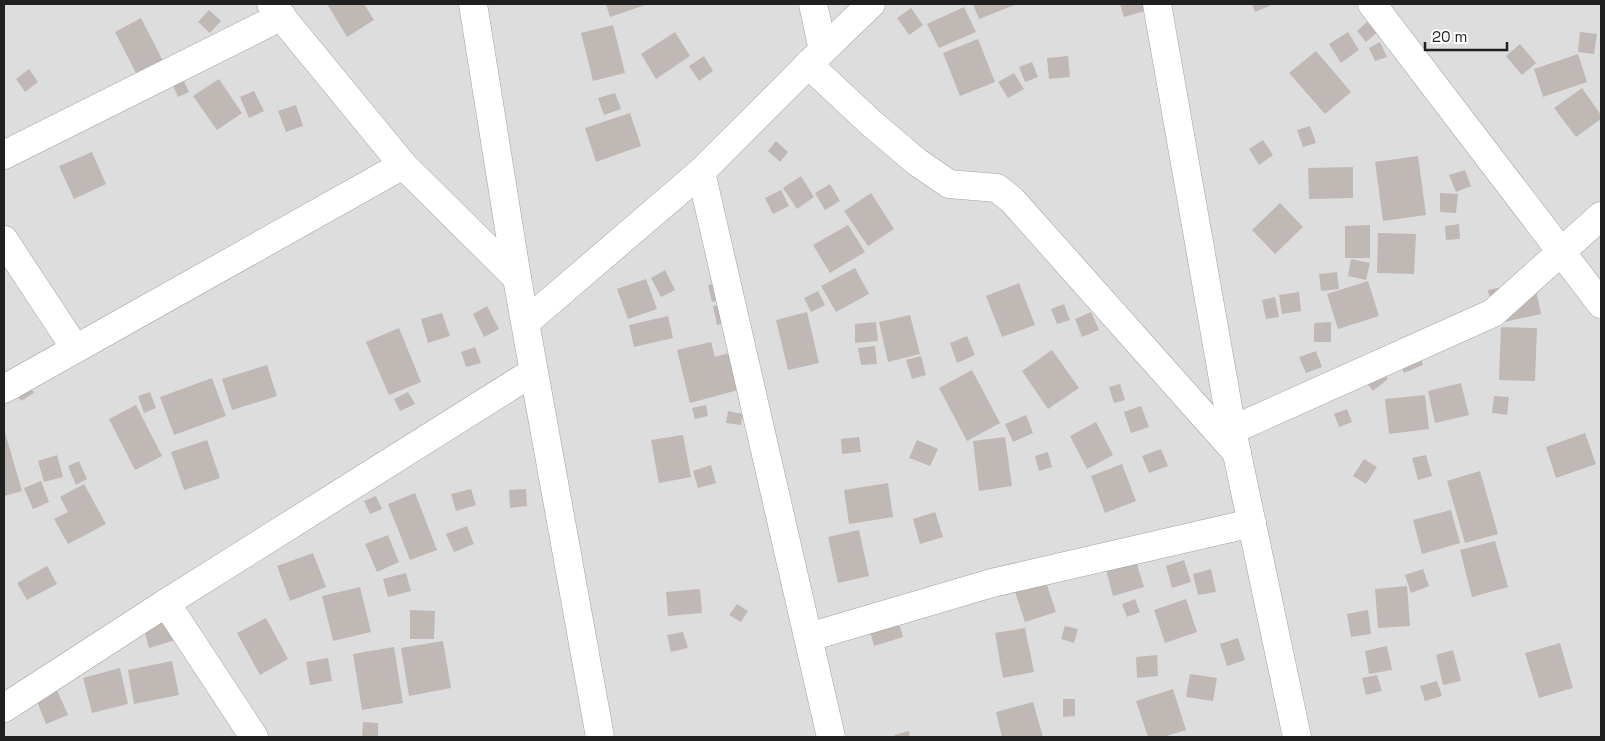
<svg xmlns="http://www.w3.org/2000/svg" width="1605" height="741" font-family="'Space Grotesk',sans-serif">
  <style>
    .residential { fill: #dedddd }
    .building { fill: #c0b8b4 }
    .lines { fill: none; stroke-linecap: round; stroke-linejoin: round }
    .minor-casing { stroke: #a1a1a1; stroke-width: 29 }
    .minor { stroke: #fff; stroke-width: 28 }
  </style>
  <rect width="100%" height="100%" fill="#efece7"/>
  <!-- residential -->
  <rect class="residential" x="4" y="4" width="1597" height="733"/>
  <!-- building -->
  <g class="building">
    <path d="M327,4h37l10,16 -27,17z"/>
    <path d="M606,4h42l-38,13z"/>
    <path d="M973,4h44l-38,15z"/>
    <path d="M1120,4h23l2,7 -21,6z"/>
    <path d="M1252,4h22l-19,8z"/>
    <path d="M964,7l12,25 -37,16 -12,-24z"/>
    <path d="M911,8l12,17 -14,10 -12,-17z"/>
    <path d="M209,10l12,11 -11,12 -12,-11z"/>
    <path d="M141,18l22,43 -26,14 -22,-43z"/>
    <path d="M1370,19l10,11 -14,12 -9,-11z"/>
    <path d="M613,25l12,48 -32,8 -12,-48z"/>
    <path d="M675,32l15,24 -34,23 -15,-25z"/>
    <path d="M1348,32l11,18 -18,13 -12,-19z"/>
    <path d="M1580,32l17,2 -3,20 -16,-2z"/>
    <path d="M978,39l17,43 -35,14 -17,-43z"/>
    <path d="M1380,42l7,15 -12,4 -6,-13z"/>
    <path d="M1520,44l16,19 -14,12 -16,-19z"/>
    <path d="M1316,51l35,41 -26,22 -36,-41z"/>
    <path d="M1578,54l9,28 -44,15 -9,-28z"/>
    <path d="M704,56l9,15 -14,10 -10,-15z"/>
    <path d="M1068,56l2,21 -21,2 -2,-21z"/>
    <path d="M1032,62l6,15 -13,5 -6,-15z"/>
    <path d="M29,69l9,13 -13,10 -9,-13z"/>
    <path d="M1014,73l10,16 -16,9 -10,-16z"/>
    <path d="M183,79l6,13 -11,5 -6,-14z"/>
    <path d="M219,79l23,34 -25,17 -24,-34z"/>
    <path d="M1582,88l19,27v4l-25,18 -22,-29z"/>
    <path d="M254,91l10,20 -15,7 -9,-21z"/>
    <path d="M615,93l6,16 -17,6 -6,-17z"/>
    <path d="M296,105l7,21 -17,6 -8,-21z"/>
    <path d="M630,113l11,33 -45,16 -11,-34z"/>
    <path d="M1310,126l6,17 -13,4 -6,-17z"/>
    <path d="M1263,140l10,15 -14,10 -10,-16z"/>
    <path d="M776,141l12,11 -8,10 -12,-11z"/>
    <path d="M92,152l14,32 -32,15 -15,-33z"/>
    <path d="M1418,156l8,59 -43,6 -8,-59z"/>
    <path d="M1353,167v31l-44,1 -1,-31z"/>
    <path d="M1465,170l6,16 -15,6 -7,-17z"/>
    <path d="M801,176l13,21 -17,12 -14,-21z"/>
    <path d="M830,184l10,17 -15,9 -10,-17z"/>
    <path d="M781,190l8,16 -16,8 -8,-16z"/>
    <path d="M871,193l23,36 -26,17 -24,-35z"/>
    <path d="M1440,193l18,1 -2,19 -16,-1z"/>
    <path d="M1280,203l23,24 -28,27 -23,-24z"/>
    <path d="M1459,224l1,15 -14,1 -1,-14z"/>
    <path d="M848,225l17,27 -35,21 -17,-28z"/>
    <path d="M1370,225v33h-25v-32z"/>
    <path d="M1378,233l38,1 -2,40 -37,-1z"/>
    <path d="M1351,259l19,4 -4,17 -18,-4z"/>
    <path d="M855,268l14,26 -33,18 -15,-26z"/>
    <path d="M665,270l10,20 -14,7 -10,-19z"/>
    <path d="M1337,272l2,17 -18,2 -2,-17z"/>
    <path d="M736,278l4,18 -28,6 -4,-17z"/>
    <path d="M646,279l11,30 -29,10 -11,-30z"/>
    <path d="M1534,280l7,34 -46,10 -7,-34z"/>
    <path d="M1368,281l11,35 -41,13 -11,-35z"/>
    <path d="M1019,283l16,42 -33,12 -16,-41z"/>
    <path d="M818,291l7,14 -14,7 -7,-14z"/>
    <path d="M1299,292l2,19 -19,3 -3,-19z"/>
    <path d="M1275,297l4,20 -13,2 -4,-19z"/>
    <path d="M737,301l4,18 -24,6 -4,-19z"/>
    <path d="M1064,304l6,16 -13,4 -6,-15z"/>
    <path d="M487,306l12,23 -15,8 -11,-23z"/>
    <path d="M807,312l12,51 -31,7 -12,-50z"/>
    <path d="M1091,312l8,18 -17,7 -7,-18z"/>
    <path d="M442,313l8,23 -22,7 -7,-24z"/>
    <path d="M910,315l10,39 -32,8 -9,-40z"/>
    <path d="M668,316l5,22 -39,9 -5,-22z"/>
    <path d="M876,322l2,19 -23,2v-19z"/>
    <path d="M1331,322v20h-17v-19z"/>
    <path d="M1501,327l36,1 -2,53 -36,-1z"/>
    <path d="M399,328l22,54 -32,13 -23,-53z"/>
    <path d="M967,336l8,19 -18,8 -7,-20z"/>
    <path d="M711,342l4,15 14,-4 9,37 -48,13 -13,-53z"/>
    <path d="M875,346l2,18 -16,1 -3,-17z"/>
    <path d="M475,347l6,16 -15,4 -5,-15z"/>
    <path d="M1417,348l6,17 -19,8 -7,-18z"/>
    <path d="M1052,350l27,38 -31,21 -26,-38z"/>
    <path d="M1316,351l6,16 -16,6 -7,-16z"/>
    <path d="M921,356l5,19 -14,4 -6,-19z"/>
    <path d="M267,365l10,31 -45,14 -10,-31z"/>
    <path d="M1378,367l10,12 -15,12 -10,-13z"/>
    <path d="M972,370l28,53 -33,18 -28,-53z"/>
    <path d="M212,378l14,38 -52,19 -14,-38z"/>
    <path d="M26,380l8,13 -13,8 -8,-13z"/>
    <path d="M1461,383l8,32 -34,8 -7,-32z"/>
    <path d="M1120,384l5,16 -11,3 -5,-16z"/>
    <path d="M150,392l6,16 -12,5 -6,-17z"/>
    <path d="M408,392l7,12 -15,7 -6,-12z"/>
    <path d="M1425,395l4,34 -40,5 -4,-35z"/>
    <path d="M1494,396l15,1 -2,18 -15,-2z"/>
    <path d="M136,405l26,51 -27,14 -26,-51z"/>
    <path d="M706,405l2,11 -13,3 -3,-11z"/>
    <path d="M1141,406l8,21 -18,6 -7,-21z"/>
    <path d="M1347,409l5,13 -13,5 -5,-13z"/>
    <path d="M728,411l15,3 -2,11 -15,-2z"/>
    <path d="M1026,415l7,18 -20,9 -8,-18z"/>
    <path d="M1096,422l17,33 -26,14 -17,-33z"/>
    <path d="M4,429l18,62 -18,5z"/>
    <path d="M1585,433l11,31 -40,14 -10,-31z"/>
    <path d="M683,435l8,42 -32,6 -8,-43z"/>
    <path d="M859,437l2,15 -19,2 -1,-15z"/>
    <path d="M1005,437l7,49 -33,5 -6,-50z"/>
    <path d="M207,440l13,38 -36,12 -13,-38z"/>
    <path d="M917,440l21,9 -8,17 -21,-8z"/>
    <path d="M1161,449l7,17 -19,7 -7,-17z"/>
    <path d="M1048,452l4,15 -13,4 -4,-15z"/>
    <path d="M57,455l6,22 -19,5 -6,-21z"/>
    <path d="M1426,455l6,21 -14,4 -6,-22z"/>
    <path d="M1364,459l13,8 -11,17 -13,-8z"/>
    <path d="M79,461l8,18 -11,6 -8,-19z"/>
    <path d="M1122,464l14,37 -31,12 -14,-37z"/>
    <path d="M711,465l5,18 -18,5 -5,-17z"/>
    <path d="M1480,471l18,63 -33,9 -18,-62z"/>
    <path d="M41,481l8,21 -16,7 -9,-21z"/>
    <path d="M888,483l5,34 -44,7 -5,-34z"/>
    <path d="M84,484l22,40 -38,20 -14,-25 14,-7 -8,-15z"/>
    <path d="M471,489l5,16 -20,6 -5,-17z"/>
    <path d="M526,489l1,17 -17,2 -1,-18z"/>
    <path d="M415,493l22,57 -27,10 -22,-56z"/>
    <path d="M376,496l6,13 -12,5 -6,-13z"/>
    <path d="M1451,510l9,33 -38,11 -9,-34z"/>
    <path d="M935,512l8,25 -23,7 -7,-25z"/>
    <path d="M467,526l7,18 -20,8 -8,-18z"/>
    <path d="M859,530l10,46 -31,7 -10,-46z"/>
    <path d="M388,535l11,27 -22,10 -12,-28z"/>
    <path d="M1495,541l13,46 -36,10 -12,-47z"/>
    <path d="M313,553l13,34 -36,14 -13,-35z"/>
    <path d="M1184,560l7,22 -19,6 -6,-22z"/>
    <path d="M1136,561l8,26 -31,9 -7,-26z"/>
    <path d="M47,566l10,18 -30,16 -10,-17z"/>
    <path d="M1211,569l5,23 -18,3 -5,-21z"/>
    <path d="M1423,569l6,17 -18,7 -6,-18z"/>
    <path d="M406,573l5,18 -23,6 -5,-18z"/>
    <path d="M1044,576l12,36 -31,10 -12,-36z"/>
    <path d="M1407,586l3,40 -32,2 -3,-39z"/>
    <path d="M360,587l11,45 -38,9 -11,-45z"/>
    <path d="M700,589l2,24 -34,3 -2,-24z"/>
    <path d="M1135,599l5,13 -13,5 -5,-13z"/>
    <path d="M1186,599l11,33 -32,11 -11,-33z"/>
    <path d="M737,604l11,7 -7,11 -12,-7z"/>
    <path d="M410,610l25,1 -1,28h-24z"/>
    <path d="M1368,610l3,24 -20,3 -4,-23z"/>
    <path d="M897,616l6,21 -29,9 -6,-22z"/>
    <path d="M173,618l6,21 -30,9 -6,-22z"/>
    <path d="M266,618l22,41 -28,16 -23,-42z"/>
    <path d="M1065,626l13,3 -4,14 -13,-4z"/>
    <path d="M1025,628l9,44 -31,6 -8,-45z"/>
    <path d="M683,632l5,16 -17,4 -4,-17z"/>
    <path d="M1238,638l7,22 -18,6 -7,-22z"/>
    <path d="M443,641l8,47 -42,8 -8,-48z"/>
    <path d="M1560,643l13,45 -34,10 -14,-45z"/>
    <path d="M1387,646l5,24 -23,4 -4,-23z"/>
    <path d="M394,647l9,56 -41,7 -9,-56z"/>
    <path d="M1453,650l8,31 -18,4 -7,-30z"/>
    <path d="M1157,655l1,21 -21,2 -1,-21z"/>
    <path d="M328,658l4,23 -22,4 -4,-23z"/>
    <path d="M172,661l7,34 -45,9 -6,-34z"/>
    <path d="M120,668l8,36 -36,9 -9,-35z"/>
    <path d="M1190,674l27,4 -4,23 -27,-4z"/>
    <path d="M1377,675l5,16 -16,4 -4,-17z"/>
    <path d="M1437,681l5,15 -17,5 -5,-15z"/>
    <path d="M1173,689l13,41 -23,7h-15l-12,-36z"/>
    <path d="M57,690l11,25 -22,9 -10,-25z"/>
    <path d="M1063,699h12v17l-12,1z"/>
    <path d="M1033,702l10,35h-41l-6,-25z"/>
    <path d="M363,722l15,1v14h-16z"/>
    <path d="M909,731l1,6h-15l-1,-2z"/>
  </g>
  <g class="lines">
    <!-- minor casing -->
    <g class="minor-casing">
      <g id="minor">
        <path d="M271,4l132,161 114,113"/>
        <path d="M473,4l44,274 83,459"/>
        <path d="M813,4l10,46"/>
        <path d="M1157,4l75,426 65,307"/>
        <path d="M1372,4l229,300"/>
        <path d="M808,64l63,59 46,39 32,22 48,4 15,12 225,253"/>
        <path d="M4,155l278,-139"/>
        <path d="M701,172l130,565"/>
        <path d="M4,240l71,108"/>
        <path d="M526,322l175,-150 122,-122 48,-46"/>
        <path d="M4,389l399,-224"/>
        <path d="M1232,430l261,-117 108,-97"/>
        <path d="M166,603l88,134"/>
        <path d="M809,637l183,-54 260,-60"/>
        <path d="M4,708l162,-105 367,-231"/>
      </g>
    </g>
    <!-- minor -->
    <use href="#minor" class="minor"/>
  </g>
  <!-- border -->
  <rect width="1605" height="741" fill="none" stroke="#202020" stroke-width="10"/>
  <!-- scale -->
  <path d="M1425 42v8h82v-8" fill="none" stroke="#202020" stroke-width="2.5"/>
  <text x="1432" y="42" font-size="15" fill="#202020" stroke="#ffffff" stroke-width="4" paint-order="stroke">20 m</text>
</svg>
